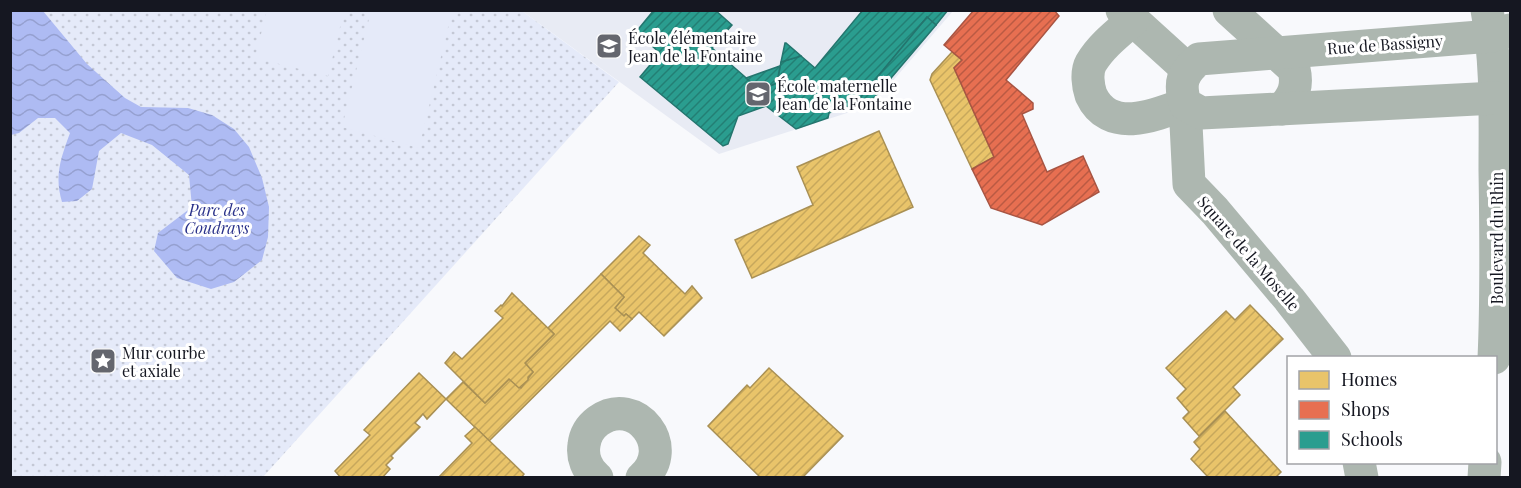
<svg xmlns="http://www.w3.org/2000/svg" width="1521" height="488" font-family="'Playfair Display',serif">
  <style>
    .built { fill: #e8ebf4 }
    .green { fill: url(#green-dots) }
    .pitch { fill: #e5eaf9 }
    .water { fill: url(#water-waves) }
    .homes { fill: url(#homes-hatch); stroke: #a99054; stroke-width: 1.5 }
    .shops { fill: url(#shops-hatch); stroke: #a85543; stroke-width: 1.5 }
    .schools { fill: url(#schools-hatch); stroke: #24756e; stroke-width: 1.5 }
    .lines { fill: none; stroke-linecap: round; stroke-linejoin: round }
    .street { stroke: #adb7b0; stroke-width: 33 }
    .labels { text-anchor: middle; dominant-baseline: central; stroke-width: 6; stroke-linejoin: round; paint-order: stroke }
    .poi-label { font-size: 16px; fill: #151721; stroke: #fff; text-anchor: start }
    .street-label { font-size: 16px; fill: #151721; stroke: #fff }
    .park-label { font-size: 16px; font-style: italic; fill: #2a328a; stroke: #fff }
  </style>
  <defs>
    <pattern id="green-dots" width="8" height="8" patternUnits="userSpaceOnUse" patternTransform="scale(1.5)"><rect width="8" height="8" fill="#e5eaf9"/><path d="M2 2h.1M6 6h.1" fill="none" stroke="#c4c8d5" stroke-width="1.8" stroke-linecap="round"/></pattern>
    <pattern id="water-waves" width="16" height="10" patternUnits="userSpaceOnUse" patternTransform="scale(1.5)"><rect width="16" height="10" fill="#aebbf3"/><path d="M0 5q4-4 8 0t8 0" fill="none" stroke="#95a0d0"/></pattern>
    <pattern id="homes-hatch" width="6" height="6" patternUnits="userSpaceOnUse" patternTransform="scale(1.5)"><rect width="6" height="6" fill="#e9c46a"/><path d="M-1 1l2-2M0 6l6-6M5 7l2-2" fill="none" stroke="#c7a85c"/></pattern>
    <pattern id="shops-hatch" width="6" height="6" patternUnits="userSpaceOnUse" patternTransform="scale(1.5)"><rect width="6" height="6" fill="#e76f51"/><path d="M-1 1l2-2M0 6l6-6M5 7l2-2" fill="none" stroke="#ba5a43"/></pattern>
    <pattern id="schools-hatch" width="6" height="6" patternUnits="userSpaceOnUse" patternTransform="scale(1.5)"><rect width="6" height="6" fill="#2a9d8f"/><path d="M-1 1l2-2M0 6l6-6M5 7l2-2" fill="none" stroke="#237f74"/></pattern>
  </defs>
  <rect width="100%" height="100%" fill="#f8f9fc"/>
  <!-- built -->
  <path class="built" d="M522,11h431l-81,94 -153,49z"/>
  <!-- green -->
  <path class="green" d="M10,11h512l97,71 -356,395h-252z"/>
  <!-- pitch -->
  <g class="pitch">
    <path d="M267,10l77,1 -16,65 -73,-18z"/>
    <path d="M371,11h81l-33,137 -77,-21z"/>
  </g>
  <!-- water -->
  <path class="water" d="M10,11h33l44,53 38,34 16,9 47,1 24,7 22,14 15,18 13,31 7,29 -1,30 -6,23 -28,22 -23,7 -34,-11 -23,-27 4,-18 34,-26 -3,-32 -37,-30 -31,-12 -22,18 -7,38 -15,12 -15,1c-8,-27 -1,-44 8,-69l-15,-15h-17l-19,15 -8,2z"/>
  <!-- homes -->
  <g class="homes">
    <path d="M952,52l10,8 -8,8 40,89 -22,12 -42,-89 2,-6z"/>
    <path d="M879,131l34,76 -161,71 -17,-38 78,-35 -16,-38z"/>
    <path d="M639,236l11,9 -7,8 42,41 7,-8 10,12 -38,38 -25,-24 -7,7 -6,-5 -2,2 -9,-8 9,-11 -23,-23z"/>
    <path d="M601,274l23,23 -9,11 9,8 2,-2 6,5 -12,12 -10,-10 -121,120 -43,-42 17,-17 22,21 24,-24 12,9 12,-16 -8,-9 29,-29 -6,-6z"/>
    <path d="M512,293l42,41 -29,29 8,9 -5,5v3l-9,8 -10,-9 -24,24 -40,-40 9,-11 8,7 41,-41 -8,-7 6,-6 1,1z"/>
    <path d="M1250,305l33,34 -50,48 7,8 -41,41 -16,-18 6,-6 -12,-14 9,-9 -20,-21 60,-57 9,9z"/>
    <path d="M769,368l74,68 -41,42h-41l-53,-52 39,-41 3,3z"/>
    <path d="M419,373l27,26 -19,20 -4,-5 -8,9 5,4 -29,29 2,2 -7,7 4,4 -8,9h-41l-6,-7 35,-36 -6,-5z"/>
    <path d="M1225,411l56,61 -6,6h-66l-18,-19 9,-10 -6,-7z"/>
    <path d="M475,427l49,47 -3,4h-83l34,-35 -7,-7z"/>
  </g>
  <!-- shops -->
  <path class="shops" d="M974,10h80l5,6 -53,64 27,23v6l-11,5 25,58 36,-16 16,36 -57,33 -51,-17 -19,-39 22,-12 -40,-89 8,-8 -18,-15z"/>
  <!-- schools -->
  <g class="schools">
    <path d="M654,10h61l17,15 -20,23 48,42 17,-7 4,-21 20,-6 14,12 48,-58h85l-12,15 -9,-8 -67,81 -30,10 -2,10 -32,11 -30,-23 -28,10 -10,28 -5,2 -83,-69 20,-24 -24,-21z"/>
    <path d="M927,17l9,8 -62,73 -45,15 1,-5 30,-10z"/>
    <path d="M785,43h1l15,13 -20,6z"/>
    <path d="M780,66l-3,17 -17,7 -14,-12z"/>
  </g>
  <g class="lines">
    <!-- street -->
    <g class="street">
      <path d="M1122,10l65,59"/>
      <path d="M1229,10l65,59c4,17 0,27 -12,40"/>
      <path d="M1487,10c10,53 8,106 8,160 1,63 2,125 -1,188"/>
      <path d="M1133,20c-15,13 -32,26 -42,43 -5,9 -3,23 0,32 18,39 63,21 94,9l4,80 26,27 74,88 46,59"/>
      <path d="M1496,98l-295,15 -16,-9c-6,-22 -3,-30 14,-45l293,-23 18,-6"/>
      <path d="M1359,462l3,16"/>
      <path d="M597,478c-10,-8 -15,-21 -13,-33 1,-9 6,-18 14,-24 38,-27 79,27 44,57"/>
      <path d="M1484,478l1,-16"/>
    </g>
  </g>
  <!-- icons -->
  <defs>
    <g id="school-square" transform="scale(1.35)"><rect x="-9" y="-9" width="18" height="18" rx="4" fill="#64666e" stroke="#fff"/><path d="M0-5L7-2L0 1L-7-2ZM-4 1L0 2.5L4 1V4Q0 6-4 4Z" fill="#fff"/></g>
    <g id="sight-square" transform="scale(1.35)"><rect x="-9" y="-9" width="18" height="18" rx="4" fill="#64666e" stroke="#fff"/><path d="M0-6L1.8-2.2L6-1.7L2.9 1.2L3.7 5.4L0 3.3L-3.7 5.4L-2.9 1.2L-6-1.7L-1.8-2.2Z" fill="#fff"/></g>
  </defs>
  <g fill-rule="evenodd">
    <use href="#school-square" x="609" y="46"/>
    <use href="#school-square" x="758" y="94"/>
    <use href="#sight-square" x="103" y="361"/>
  </g>
  <g class="labels">
    <!-- poi labels -->
    <g class="poi-label">
      <text x="628" y="37">École élémentaire<tspan x="628" dy="18">Jean de la Fontaine</tspan></text>
      <text x="777" y="85">École maternelle<tspan x="777" dy="18">Jean de la Fontaine</tspan></text>
      <text x="122" y="352">Mur courbe<tspan x="122" dy="18">et axiale</tspan></text>
    </g>
    <!-- street labels -->
    <g class="street-label">
      <text transform="translate(1385 44) rotate(-4)">Rue de Bassigny</text>
      <text transform="translate(1496 238) rotate(-90)">Boulevard du Rhin</text>
      <text transform="translate(1249 253) rotate(49)">Square de la Moselle</text>
    </g>
    <!-- park labels -->
    <g class="park-label">
      <text x="217" y="209">Parc des<tspan x="217" dy="18">Coudrays</tspan></text>
    </g>
  </g>
  <!-- border -->
  <rect width="1521" height="488" fill="none" stroke="#151721" stroke-width="24"/>
  <!-- legend -->
  <rect x="1287" y="356" width="210" height="108" fill="#ffffff" stroke="#a1a2a6" stroke-width="1.5"/>
  <rect x="1299" y="371" width="30" height="18" fill="#e9c46a" stroke="#a1a2a6" stroke-width="1.5"/>
  <text x="1341" y="386" font-size="18" fill="#151721">Homes</text>
  <rect x="1299" y="401" width="30" height="18" fill="#e76f51" stroke="#a1a2a6" stroke-width="1.5"/>
  <text x="1341" y="416" font-size="18" fill="#151721">Shops</text>
  <rect x="1299" y="431" width="30" height="18" fill="#2a9d8f" stroke="#a1a2a6" stroke-width="1.5"/>
  <text x="1341" y="446" font-size="18" fill="#151721">Schools</text>
</svg>
